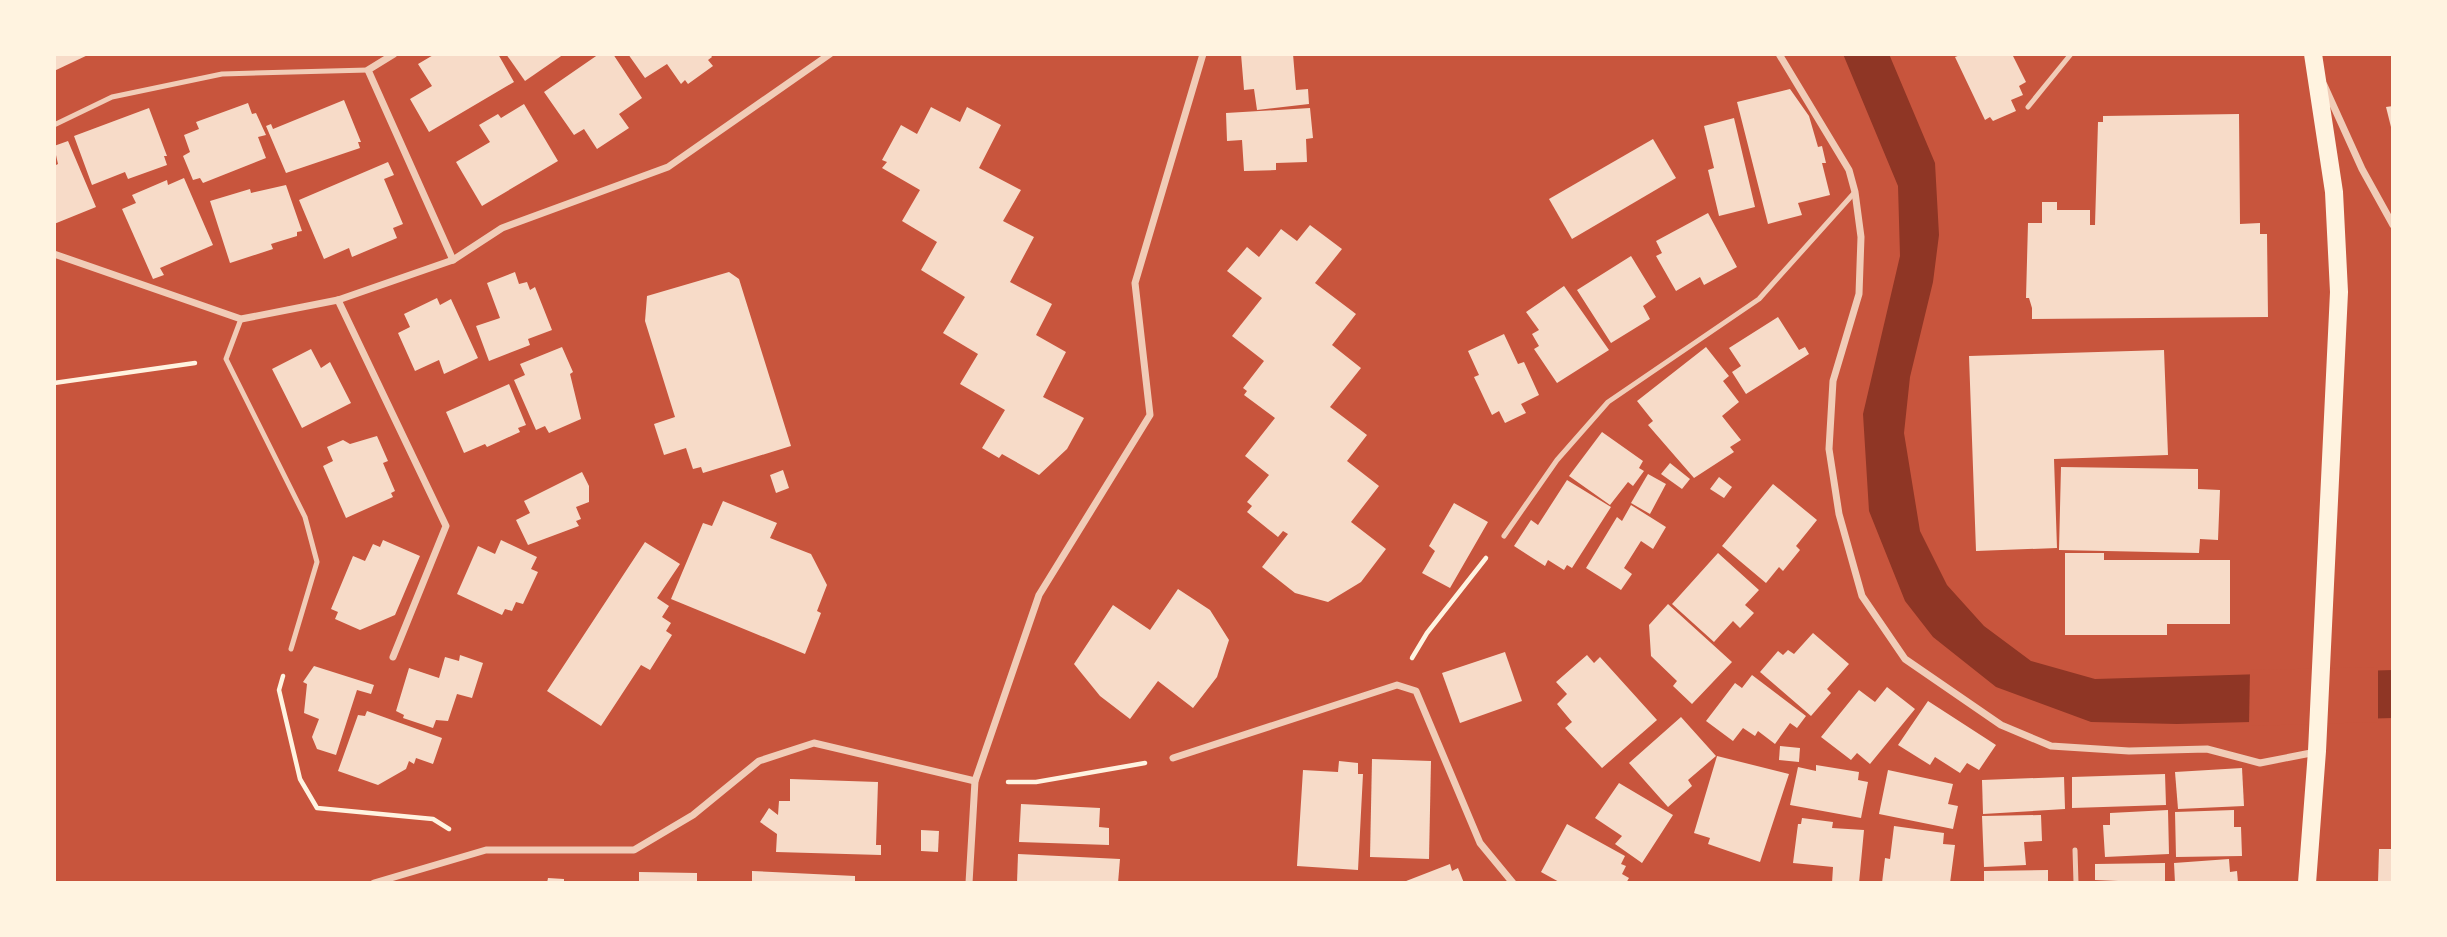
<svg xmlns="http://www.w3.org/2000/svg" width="2447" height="937" font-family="Montserrat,sans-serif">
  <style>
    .water { fill: #8f3625 }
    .pier { fill: #c8553d }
    .building { fill: #f7dbc8 }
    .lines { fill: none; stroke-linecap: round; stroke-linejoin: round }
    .path { stroke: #fff3e0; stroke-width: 4.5 }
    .service { stroke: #f1ccb7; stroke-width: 5 }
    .minor { stroke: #f1ccb7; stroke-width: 7 }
    .primary { stroke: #fff3e0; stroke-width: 18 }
  </style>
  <rect width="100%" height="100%" fill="#c8553d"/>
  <!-- water -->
  <path class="water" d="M1843,54h46l46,109 4,72 -6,47 -23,95 -6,56 16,98 27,54 37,41 47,35 64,18 298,-9v48l-216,6 -86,-2 -95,-35 -63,-50 -28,-36 -36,-90 -6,-97 37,-158 -2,-70z"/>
  <!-- pier -->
  <path class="pier" d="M2378,667v55l-129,4 1,-56z"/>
  <!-- building -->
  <g class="building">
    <path d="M54,54h36l-36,17z"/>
    <path d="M435,54h63l16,28 -85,50 -19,-33 22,-13 -14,-22z"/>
    <path d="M506,54h58l-39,27z"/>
    <path d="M599,54h14l29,44 -23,16 10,14 -32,21 -13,-20 -10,6 -30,-43z"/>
    <path d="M628,54h82l2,3 -4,3 5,6 -25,18 -3,-4 -4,4 -14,-20 -22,14z"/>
    <path d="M1241,54h52l3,36 12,-1 1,15 -52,6 -3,-21 -10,1z"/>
    <path d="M1963,54h49l14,28 -7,4 4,9 -12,5 5,11 -23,10 -3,-4 -5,3 -30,-63z"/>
    <path d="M1790,89l19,27 9,31 4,-1 4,17h-4l8,32 -32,8 4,12 -34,9 -31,-122z"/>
    <path d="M344,100l17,42h-3l2,6 -74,25 -20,-47 5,-2 2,5z"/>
    <path d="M248,103l4,11 4,-1 10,22 -8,2 8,21 -63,25 -3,-5 -7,2 -10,-24 7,-4 -6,-17 15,-6 -3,-7z"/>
    <path d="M524,104l34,57 -76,45 -26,-44 34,-20 -11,-17 19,-11 3,4z"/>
    <path d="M2393,106v25h-1l-6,-24z"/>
    <path d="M931,107l29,15 7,-15 34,18 -22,43 42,22 -18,31 31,16 -24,45 42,22 -16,31 30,17 -23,45 41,21 -17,31 -28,26 -37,-21 -3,4 -17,-10 23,-38 -45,-26 18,-30 -35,-21 22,-36 -44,-27 16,-28 -35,-21 18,-31 -38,-22 5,-6 -5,-2 19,-35 16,9z"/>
    <path d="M149,108l18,48h-3l3,9 -39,14 -3,-7 -33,13 -18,-49z"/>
    <path d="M1310,108l3,30 -7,1 1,23 -31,1v7l-32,1 -2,-31 -15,1 -1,-28z"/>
    <path d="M2239,114l1,110 20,-1v11h7l1,83 -236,2v-11l-3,-10h-3l2,-75h14v-21h15v8h33v15h5l3,-103h5v-6z"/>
    <path d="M1734,118l21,89 -36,9 -11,-46 6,-2 -10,-42z"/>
    <path d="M1653,139l23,39 -104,61 -23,-40z"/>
    <path d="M68,141l28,66 -42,17v-58l4,-2 -4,-18z"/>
    <path d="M388,162l6,13 -10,4 19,45 -10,4 4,10 -45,19 -3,-9 -25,11 -25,-59z"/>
    <path d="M184,178l29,67 -53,23 4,7 -11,4 -31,-70 14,-6 -4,-8 35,-15 1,5z"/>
    <path d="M286,185l16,46 -5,1v4l-26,8 2,5 -43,14 -20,-62 40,-12 1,4z"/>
    <path d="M1708,213l29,54 -33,18 -4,-8 -24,14 -20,-35 6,-3 -6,-12z"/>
    <path d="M1310,225l32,24 -27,34 41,31 -24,31 29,23 -31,39 37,28 -20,26 32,25 -28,36 35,27 -25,33 -33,20 -33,-9 -33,-26 26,-33 -5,-3 -5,6 -31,-25 5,-6 -5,-4 22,-27 -24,-19 30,-38 -31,-23 3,-4 -4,-3 21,-27 -32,-25 30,-38 -35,-27 20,-24 12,10 22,-28 16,12z"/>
    <path d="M1631,256l25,41 -13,9 7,13 -39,24 -34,-53z"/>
    <path d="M515,272l4,12 8,-2 3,8 5,-3 17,43 -24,9 2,6 -41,16 -13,-35 24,-8 -13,-35z"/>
    <path d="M729,272l10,7 52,167 -88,27 -2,-6 -8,2 -7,-21 -22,7 -10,-31 21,-7 -30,-96 2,-25z"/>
    <path d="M1564,286l45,64 -52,33 -23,-34 5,-3 -7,-12 7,-4 -13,-18z"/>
    <path d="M437,298l3,7 11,-6 27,59 -34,16 -5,-14 -24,11 -17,-38 12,-6 -6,-13z"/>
    <path d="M1778,317l21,33 6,-3 4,7 -63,40 -14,-22 9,-6 -12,-18z"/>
    <path d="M1504,334l14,30 6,-2 15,33 -18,9 5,9 -21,10 -6,-12 -7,4 -18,-38 5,-2 -11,-24z"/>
    <path d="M562,347l11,25 -3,2 11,45 -32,14 -4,-7 -9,4 -22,-50 11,-5 -5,-11z"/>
    <path d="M1706,347l23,29 -6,5 16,21 -17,14 19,24 -11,7 4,5 -40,26 -46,-53 5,-4 -16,-20z"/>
    <path d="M311,349l10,19 9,-6 21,41 -49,25 -30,-59z"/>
    <path d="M2164,350l4,105 -114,4 3,89 -81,3 -7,-195z"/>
    <path d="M509,384l17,41 -8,3 2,4 -33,15 -2,-3 -21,9 -18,-41z"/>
    <path d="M1602,432l41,29 -4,7 5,3 -11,15 -5,-4 -18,23 -41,-29z"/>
    <path d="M377,436l11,25 -5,2 12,28 -4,2 2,4 -47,21 -23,-52 10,-5 -6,-14 16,-7 7,4z"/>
    <path d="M1670,463l20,16 -8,10 -21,-15z"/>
    <path d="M2061,467l137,2v20l22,1 -2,50 -18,-1 -1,14 -140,-3z"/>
    <path d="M783,470l6,18 -13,5 -6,-18z"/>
    <path d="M582,472l7,14v16l-13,5 5,12 -5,2 3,5 -51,19 -12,-25 14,-7 -6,-12z"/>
    <path d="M1648,474l18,10 -16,30 -19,-11z"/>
    <path d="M1719,477l13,10 -8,11 -14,-9z"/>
    <path d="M1567,480l44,27 -39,61 -5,-3 -3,5 -16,-10 -3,6 -31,-20 17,-26 7,5z"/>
    <path d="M1773,484l44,36 -21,26 4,4 -17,21 -4,-4 -13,16 -44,-37z"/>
    <path d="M723,501l54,22 -7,15 41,16 16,31 -10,26 4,2 -16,41 -134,-55 32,-76 9,3z"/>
    <path d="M1454,503l34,19 -38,66 -28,-15 13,-22 -6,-5z"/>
    <path d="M1631,505l35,22 -13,22 -12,-8 -17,27 8,6 -11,16 -35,-22 31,-51 5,4z"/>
    <path d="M383,540l37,16 -25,59 -35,15 -25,-11 3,-7 -7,-3 22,-53 12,5 8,-17 7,3z"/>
    <path d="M501,540l36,17 -6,12 7,3 -15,32 -7,-2 -4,9 -7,-2 -3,6 -45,-21 21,-48 17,8z"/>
    <path d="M645,542l35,22 -23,34 12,8 -7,11 9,6 -5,8 6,4 -22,35 -9,-5 -40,61 -54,-35z"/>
    <path d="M1718,553l41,37 -14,15 9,8 -14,15 -7,-7 -19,21 -42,-38z"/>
    <path d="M2065,553h39v7h126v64h-63v11h-102z"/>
    <path d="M1178,589l32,21 19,30 -12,37 -24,31 -35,-27 -28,38 -30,-23 -26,-32 39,-59 37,25z"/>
    <path d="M1668,604l64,58 -40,42 -19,-18 4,-5 -26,-25 -2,-31z"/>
    <path d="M1813,633l36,31 -22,25 4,4 -20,23 -51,-44 18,-21 5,4 5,-5 6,4z"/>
    <path d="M1505,652l17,49 -62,22 -18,-50z"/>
    <path d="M460,655l23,8 -11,35 -15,-4 -9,27 -12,-1 -3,8 -30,-10 1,-3 -8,-4 13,-43 30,10 6,-21 14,4z"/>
    <path d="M1587,655l7,8 6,-6 57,63 -55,48 -37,-40 7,-6 -15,-18 10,-10 -11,-12z"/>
    <path d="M314,666l60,19 -3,9 -14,-4 -21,65 -19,-6 -5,-12 7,-18 -15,-6 3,-29 -4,-2z"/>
    <path d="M1752,675l54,41 -9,12 -7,-5 -15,21 -17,-13 -3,5 -12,-8 -10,13 -27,-20 29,-38 7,5z"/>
    <path d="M1887,687l28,22 -45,55 -13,-11 -6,7 -30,-23 38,-47 16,12z"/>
    <path d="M1928,701l68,44 -17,25 -12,-7 -7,10 -25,-16 -5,8 -32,-20z"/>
    <path d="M367,711l75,27 -9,26 -17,-6 -2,6 -5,-3 -3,8 -28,16 -40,-14 20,-56 7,1z"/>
    <path d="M1681,717l35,39 -28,24 4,6 -24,21 -39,-44z"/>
    <path d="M1780,746l20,2 -1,14 -20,-2z"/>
    <path d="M1717,756l72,18 -29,88 -52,-18 2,-6 -16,-5z"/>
    <path d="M1372,759l59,2 -2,98 -59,-2z"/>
    <path d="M1339,761l19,2v11h5l-5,96 -61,-4 6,-96 35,2z"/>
    <path d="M1816,765l43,7 -1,8 10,2 -7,36 -71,-13 8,-38 18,4z"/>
    <path d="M2242,768l2,38 -66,3 -3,-37z"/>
    <path d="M1888,770l65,14 -5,20 10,2 -5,23 -74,-15z"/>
    <path d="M2165,774l1,31 -94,3v-31z"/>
    <path d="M2064,777l1,32 -82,5 -1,-34z"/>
    <path d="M790,779l88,3 -2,63h5v10l-105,-3 1,-18 -17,-12 9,-14 9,7 1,-14h11z"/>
    <path d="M1619,783l54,32 -31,48 -27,-19 7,-8 -27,-18z"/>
    <path d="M1021,804l79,4 -1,19 10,1v17l-90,-3z"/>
    <path d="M2168,810l1,44 -64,3 -2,-32h7v-12z"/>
    <path d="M2234,810v17h7l1,29 -66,1 -1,-45z"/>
    <path d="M2041,815l1,26 -18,1 2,23 -42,2 -2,-51z"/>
    <path d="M1802,818l31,4 -1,6 32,2 -5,53h-27l1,-16 -40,-4 5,-39h3z"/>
    <path d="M1567,824l58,32 -4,8 5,2 -4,8 7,4 -3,5h-65l-20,-11z"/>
    <path d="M1894,826l50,7 -1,11 12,1 -5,38h-68l3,-25 5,1z"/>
    <path d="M921,830l18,1 -1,21 -17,-1z"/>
    <path d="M2379,849h14v34h-15z"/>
    <path d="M1018,854l102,5 -2,24h-101z"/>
    <path d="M2229,859l1,13 7,-1 1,12h-63l-1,-20z"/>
    <path d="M2165,863v20l-70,-3v-16z"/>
    <path d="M1450,864l2,7 6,-3 6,15h-63z"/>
    <path d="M2048,870v13h-64v-12z"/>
    <path d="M752,871l103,5v7h-103z"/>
    <path d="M639,872l58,1v10h-58z"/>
    <path d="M548,878l16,1v4h-17z"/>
  </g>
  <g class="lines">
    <!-- path -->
    <g class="path">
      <path d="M54,383l141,-20"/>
      <path d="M1412,658l15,-25 59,-75"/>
      <path d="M283,676l-4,14 21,89 17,29 116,11 16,10"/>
      <path d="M1008,782h28l109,-19"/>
    </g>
    <!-- service -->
    <g class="service">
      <path d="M2028,107l43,-53"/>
      <path d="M54,125l58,-28 110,-23 146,-4"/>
      <path d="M241,319l-15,40 79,158 12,45 -26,87"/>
      <path d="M1504,536l53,-76 51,-58 151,-103 96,-107"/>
      <path d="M2075,850l1,33"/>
    </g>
    <!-- minor -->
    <g class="minor">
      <path d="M394,54l-26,16 85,190"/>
      <path d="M1779,54l70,116 6,22 6,45 -2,57 -26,87 -4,68 10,65 23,82 43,63 96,66 50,21 78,5 78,-2 53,14 56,-11"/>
      <path d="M2324,85l38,84 31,56"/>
      <path d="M54,254l187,65 97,-19 115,-40 49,-32 166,-61 162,-113"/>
      <path d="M338,300l108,226 -53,131"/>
      <path d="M1173,758l224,-73 19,6 64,152 33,40"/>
      <path d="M374,883l112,-33h148l59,-35 66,-54 55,-18 161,38"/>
      <path d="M969,883l6,-102 64,-186 111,-180 -15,-132 68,-229"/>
    </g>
    <!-- primary -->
    <path class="primary" d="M2307,883l10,-132 22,-459 -5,-100 -21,-138"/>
  </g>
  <!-- border -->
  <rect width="2447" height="937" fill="none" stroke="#fff3e0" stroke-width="112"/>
</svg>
